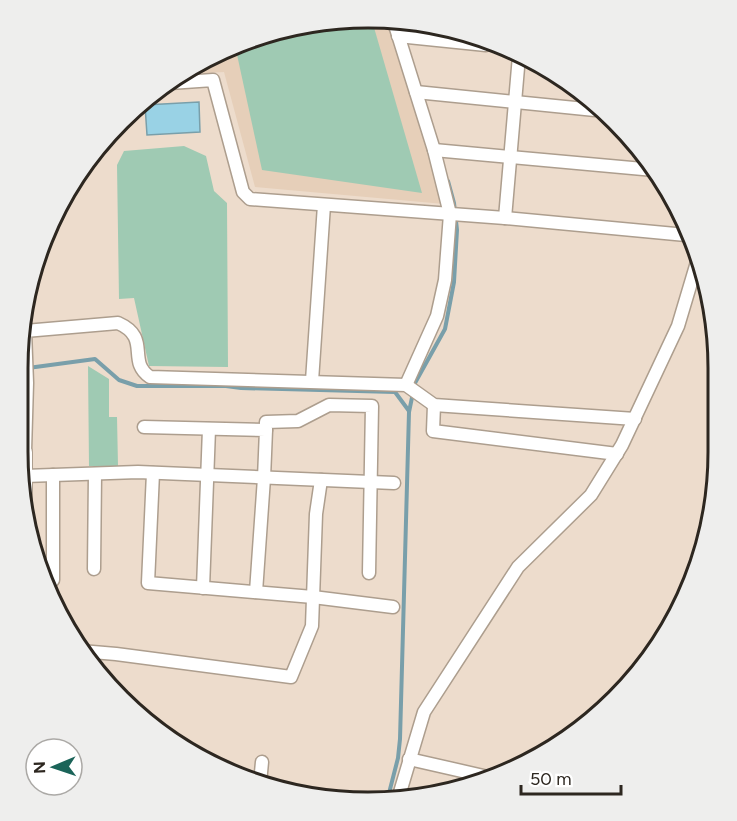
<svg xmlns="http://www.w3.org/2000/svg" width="737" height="821" font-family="Figtree,sans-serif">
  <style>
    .built { fill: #e6cfb9 }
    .green { fill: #9fcab3 }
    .water { fill: #99d2e5; stroke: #799faa; stroke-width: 1.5 }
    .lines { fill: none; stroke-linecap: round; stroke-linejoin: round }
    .stream { stroke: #799faa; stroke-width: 4 }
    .minor-casing { stroke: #ad9e8e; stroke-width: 15 }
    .tertiary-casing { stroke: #ad9e8e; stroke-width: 16 }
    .minor { stroke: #fff; stroke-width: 12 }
    .tertiary { stroke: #fff; stroke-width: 14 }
    .rim { fill: none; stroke: #2d2720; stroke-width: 3 }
  </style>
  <rect width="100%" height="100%" fill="#eddccc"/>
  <!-- built -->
  <path class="built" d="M388,23l56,181 -189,-17 -31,-115 -36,2 90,-44z"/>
  <!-- green -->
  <g class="green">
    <path d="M373,24l49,169 -160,-23 -26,-120 42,-20z"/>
    <path d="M184,146l22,10 8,35 13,12 1,164 -79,-1 -15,-68 -15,1 -2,-134 7,-14z"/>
    <path d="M88,366l21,13v38h8l1,49h-29z"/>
  </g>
  <!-- water -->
  <path class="water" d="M199,102l1,30 -53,3 -2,-30z"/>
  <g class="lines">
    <!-- stream -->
    <g class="stream">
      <path d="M28,368l67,-9 24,21 18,6h89l15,2 154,4 14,19"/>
      <path d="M387,801l11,-43 2,-19 9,-327 6,-29 30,-54 9,-47 3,-52 -3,-27 -6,-22"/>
    </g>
    <!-- minor casing -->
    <g class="minor-casing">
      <g id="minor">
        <path d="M394,22l40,128 16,64 -5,66 -8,36 -31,69"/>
        <path d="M398,36l88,9"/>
        <path d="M170,83l43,-3 30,112 7,7 255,19 181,17"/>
        <path d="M416,92l179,18"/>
        <path d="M434,150l220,20"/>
        <path d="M505,218l14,-162"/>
        <path d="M312,381l12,-176"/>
        <path d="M434,405l-1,26 184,23"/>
        <path d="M144,427l122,3 -2,48 -8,114"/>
        <path d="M266,430v-8l32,-1 31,-16 43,1 -3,167"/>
        <path d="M25,451l2,-68 -2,-52 93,-8c34,15 8,38 32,54l256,8 28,20 201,14"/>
        <path d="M153,473l-5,110 165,14 80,10"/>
        <path d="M25,476l113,-4 256,11"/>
        <path d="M94,569l1,-95"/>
        <path d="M47,586l6,-6v-105"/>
        <path d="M203,588l6,-159"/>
        <path d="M81,651l35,3 175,23 21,-51 4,-112 5,-34"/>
        <path d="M409,759l79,18"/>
        <path d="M260,783l2,-21"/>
        <path d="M398,799l26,-87 94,-145 73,-72 31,-50 56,-119 20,-67"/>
      </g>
    </g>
    <!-- tertiary casing -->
    <g class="tertiary-casing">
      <path id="tertiary" d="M25,452v60"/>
    </g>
    <!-- minor -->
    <use href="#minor" class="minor"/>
    <!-- tertiary -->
    <use href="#tertiary" class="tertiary"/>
  </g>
  <!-- crop -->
  <path d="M0 0H737V821H0ZM368 28H368A340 340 0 0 1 708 368V452A340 340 0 0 1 368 792H368A340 340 0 0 1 28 452V368A340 340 0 0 1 368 28Z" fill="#eeeeed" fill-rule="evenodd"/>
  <path class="rim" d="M368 28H368A340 340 0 0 1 708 368V452A340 340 0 0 1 368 792H368A340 340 0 0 1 28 452V368A340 340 0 0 1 368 28Z"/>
  <!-- north arrow -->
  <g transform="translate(54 767) rotate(268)"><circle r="28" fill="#ffffff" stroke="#aba9a6" stroke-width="1.5"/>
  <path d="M0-4.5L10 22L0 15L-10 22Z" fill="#1b6459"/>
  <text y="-9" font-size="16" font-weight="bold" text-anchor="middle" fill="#2d2720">N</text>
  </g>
  <!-- scale -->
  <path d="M521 785v9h100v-9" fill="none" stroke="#2d2720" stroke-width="3"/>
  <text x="530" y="785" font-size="18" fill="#2d2720" stroke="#ffffff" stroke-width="4.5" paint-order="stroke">50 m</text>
</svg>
